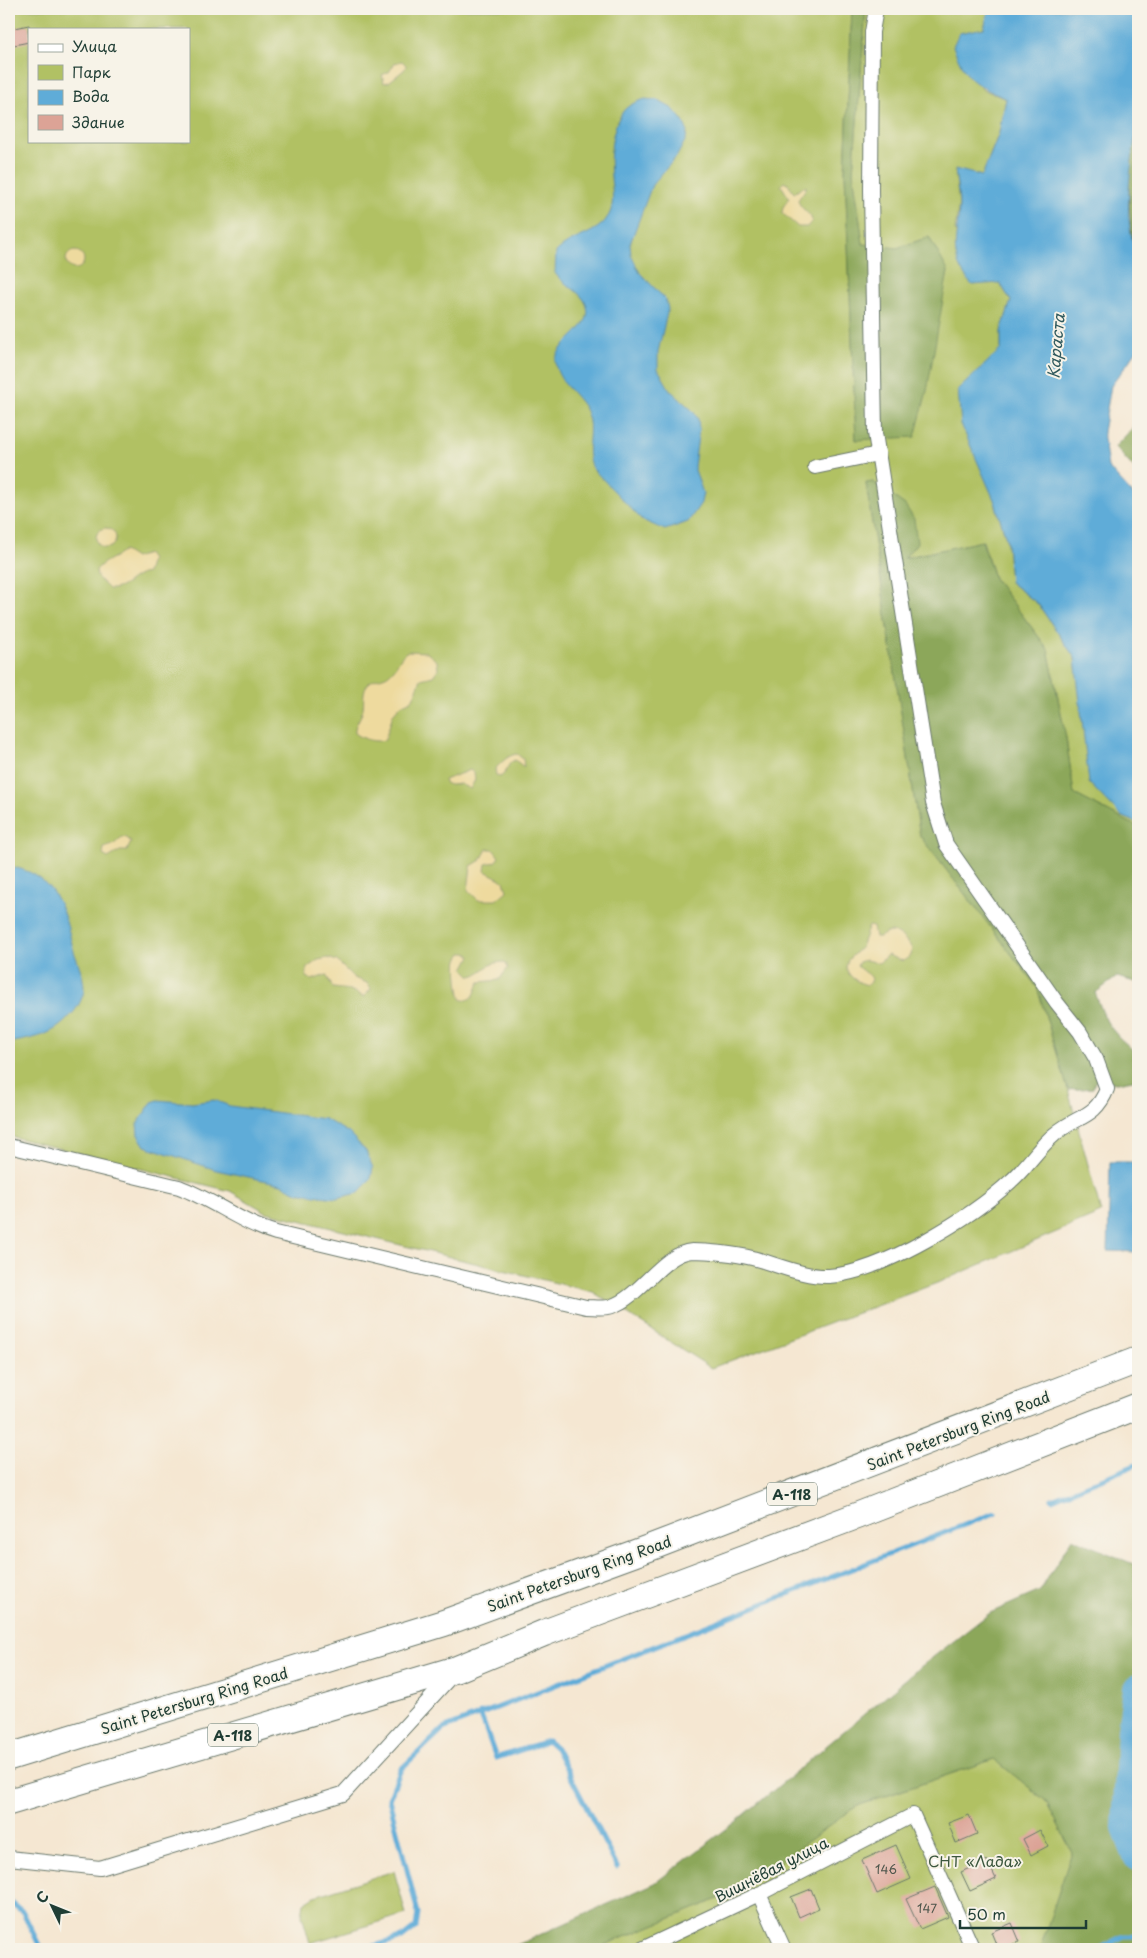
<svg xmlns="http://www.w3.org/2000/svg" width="1147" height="1958" font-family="'Playpen Sans',sans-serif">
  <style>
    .green { fill: #b1c164; stroke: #687f4c; fill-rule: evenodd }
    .forest { fill: #8ca75a; stroke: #567247 }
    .sand { fill: #eeda9e; stroke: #868c69 }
    .water { fill: #5facd8; stroke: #3f7486 }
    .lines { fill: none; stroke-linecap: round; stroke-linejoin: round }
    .stream { stroke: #5facd8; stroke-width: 5 }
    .river { stroke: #5facd8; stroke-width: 30 }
    .building { fill: #dca396 }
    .street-casing { stroke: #6a786b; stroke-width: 16 }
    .highway-casing { stroke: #6a786b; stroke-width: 28 }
    .street { stroke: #fff; stroke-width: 14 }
    .highway { stroke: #fff; stroke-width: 26 }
    .labels { text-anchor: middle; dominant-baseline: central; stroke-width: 4; stroke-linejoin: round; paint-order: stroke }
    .number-label { font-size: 12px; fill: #4e564c }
    .shield { fill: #f7f3e8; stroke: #60746a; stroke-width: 1 }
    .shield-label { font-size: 14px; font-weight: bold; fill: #1f3d34 }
    .street-label { font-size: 15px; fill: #1f3d34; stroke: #f7f3e8 }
    .park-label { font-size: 15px; fill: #3c573e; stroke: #f7f3e8 }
    .water-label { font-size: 16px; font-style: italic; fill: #2f595d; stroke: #f7f3e8 }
  </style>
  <rect width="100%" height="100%" fill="#f7f3e8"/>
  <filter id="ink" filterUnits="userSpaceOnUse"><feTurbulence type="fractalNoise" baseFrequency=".02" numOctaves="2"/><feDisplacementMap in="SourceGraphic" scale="10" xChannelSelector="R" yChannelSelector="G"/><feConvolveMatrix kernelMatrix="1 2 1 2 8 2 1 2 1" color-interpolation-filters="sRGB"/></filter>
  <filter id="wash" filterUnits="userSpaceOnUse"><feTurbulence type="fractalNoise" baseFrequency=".0096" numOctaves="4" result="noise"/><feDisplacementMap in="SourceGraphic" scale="20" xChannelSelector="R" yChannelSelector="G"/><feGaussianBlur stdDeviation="1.12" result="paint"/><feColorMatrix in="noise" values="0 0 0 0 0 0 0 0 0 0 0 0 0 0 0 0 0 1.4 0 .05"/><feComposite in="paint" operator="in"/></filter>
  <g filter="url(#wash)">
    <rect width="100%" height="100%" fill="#f5e7d2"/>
    <!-- green -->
    <g class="green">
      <path d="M9,9h843l-7,163 11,268 86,-140 6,-28 -19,-35 -32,11 -34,-4 -10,-72 13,-163h123l-5,20 -24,4 22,56 24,10 -7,34 -17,43 -27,-6 4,34 -4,27 45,52 11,18 -10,30v18l-19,20 -1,97 14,36 12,40 3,40 28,22 37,54 8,58 38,100 17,7v4l-64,-33 -8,-56 -18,-89 -54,-71 -11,-37 -80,17 -30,-76 -7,2 54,352 117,151 31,103 33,123 -164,70 -226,85 -118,-76 -327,-80 -36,-21 -221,-55zM29,29h160v112h-160z"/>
      <path d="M994,1759l52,42 26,51 -32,97h-445l145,-59 117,-84z"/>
      <path d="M394,1871l12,43 -96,29 -8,-28 2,-12 11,-7z"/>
    </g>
    <!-- forest -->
    <g class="forest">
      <path d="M852,9h14l-13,163 10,72 34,4 32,-11 19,34 -21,120 -12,46 -59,3 -11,-268z"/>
      <path d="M1138,111v146c-14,-32 -9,-112 0,-146z"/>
      <path d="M1138,422v51l-23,-26z"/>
      <path d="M873,482l32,23 9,14 3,24 -13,15 78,-17 12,37 54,71 18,89 8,56 64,33v156l-21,-6 -22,16c5,11 9,27 17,36 19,24 26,14 26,50l-21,4 -22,-2 -2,7 -25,2 -31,-103 -117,-151 -54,-353z"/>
      <path d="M1072,1538l66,28v383h-98l32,-97 -26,-51 -52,-42 -137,47 -117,84 -145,59h-87l147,-66 82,-62 182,-153 71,-55 50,-22z"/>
    </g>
    <!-- sand -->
    <g class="sand">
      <path d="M402,61l4,4 -1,4 -16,13 -5,1 -2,-8 7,-3 6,-9z"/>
      <path d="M784,182l4,2 6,9 9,-6h4l-9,13c2,10 13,12 14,21l-5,6h-9l-16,-14 1,-6 6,-9 -8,-13z"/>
      <circle cx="75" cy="260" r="9"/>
      <circle cx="106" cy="538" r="10"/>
      <path d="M124,551l11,7 12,-4 4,6 -4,13c-15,1 -22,18 -38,16l-12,-12 -1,-7c7,-9 19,-12 28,-19z"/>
      <path d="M408,651l18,1 11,9 1,8 -5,7 -12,3 -8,20 -12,6 -8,9 -8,26c-9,3 -23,-1 -30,-7 -1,-9 5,-13 7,-21 4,-11 -2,-22 8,-30 6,-5 15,-3 21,-10 7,-6 8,-16 17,-21z"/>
      <path d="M517,754l6,5 1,8 -9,-7c-9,3 -7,13 -15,17l-4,-2 -1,-6c7,-7 13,-14 22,-15z"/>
      <path d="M470,770l4,3 1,7 -5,9 -10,-5 -10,1 -5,-2 -1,-3z"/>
      <path d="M122,837l5,1 4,4 -4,9h-7l-12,7 -5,-3 1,-7 9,-3z"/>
      <path d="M487,849h6l6,8 -4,5 -9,2 -1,7 19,10 3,10 -11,9h-18l-10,-10 3,-24 10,-6z"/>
      <path d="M869,926l4,1 2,10c6,1 9,-4 15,-5 9,0 18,9 22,17l-1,7 -8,5 -16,-6 -8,8 -14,-3 -6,2 -2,4c5,6 12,6 15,13l-4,6c-10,-2 -20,-8 -22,-18l2,-7 13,-13z"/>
      <path d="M462,953h5l4,3 -7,13 7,7c12,-1 13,-14 34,-14l3,6 -9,12 -19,2c-6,8 -3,19 -18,18 -3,-4 -6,-35 -4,-40 1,-3 2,-4 4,-7z"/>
      <path d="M328,958l9,3 17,17 13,5 4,6 -7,8 -14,-7 -17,-2 -7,-13 -14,5 -6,-3 1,-9 11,-8z"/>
    </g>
    <!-- water -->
    <g class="water">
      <path d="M989,9h149c0,33 2,67 0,100 -3,47 -20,102 0,148v92l-27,37 -8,46 5,35 30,33v323l-17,-7 -32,-33 -14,-125 -37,-54 -28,-22 -3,-40 -12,-40 -34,-78 -3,-34 43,-41v-18l10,-30 -11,-18 -28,2c-27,-30 -13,-48 -13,-81 0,-11 -3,-23 -4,-35l27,7 17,-43 7,-34c-34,-17 -39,-17 -53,-53l6,-13 25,-5z"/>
      <path d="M645,99l12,1 16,9 10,12 4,9 -1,9 -9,17 -25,29 -22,59 1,11 9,18 26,27 2,9 -10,43v17l12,21 23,21 5,8 1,10 -5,38 9,26 -2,10 -13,19 -23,8 -23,-10 -50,-52c-9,-19 3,-38 -6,-57 -9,-18 -29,-28 -31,-50 5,-23 45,-35 29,-61 -8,-12 -22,-16 -29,-27l1,-21c15,-16 43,-17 53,-37 6,-11 3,-26 2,-38 -2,-18 0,-49 11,-64 5,-8 14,-11 23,-14z"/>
      <path d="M17,868c38,9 47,43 55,76 3,14 12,29 12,45 -1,10 -7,20 -14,27 -17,20 -36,22 -61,27v-174z"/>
      <path d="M158,1100l34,3 22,-3 16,6 95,13 24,14 17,18 7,17 -2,10 -12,15 -22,5 -17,-2 -23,-4 -16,-8 -65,-14 -71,-24 -7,-11 -1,-11 15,-22z"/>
      <path d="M1110,1162h28v90l-30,-1z"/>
    </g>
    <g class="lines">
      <!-- stream -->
      <g class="stream">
        <path d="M1052,1499l86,-35"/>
        <path d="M480,1713l16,45 52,-17 8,7 61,119"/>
        <path d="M9,1901l14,11 18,37"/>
        <path d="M1103,1947l21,-11h14"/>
        <path d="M364,1949l38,-11 14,-11 2,-14 -29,-114 12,-30 42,-40 552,-216"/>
      </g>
      <!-- river -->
      <path class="river" d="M1138,1689l-6,41 -5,98 11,28"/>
    </g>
    <g id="blocks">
      <!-- building -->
      <g class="building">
        <path d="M29,25v17l-20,4v-17z"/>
        <path d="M969,1815l8,19 -21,9 -8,-20z"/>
        <path d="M1040,1830l8,16 -17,9 -8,-16z"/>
        <path d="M896,1845l15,34 -34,15 -15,-34z"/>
        <path d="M987,1860l9,19 -26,12 -9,-19z"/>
        <path d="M935,1887l13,30 -28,12 -14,-30z"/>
        <path d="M811,1889l8,19 -20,9 -8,-20z"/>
        <path d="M1012,1923l8,19 -22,7 -7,-17z"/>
      </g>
    </g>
  </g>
  <g filter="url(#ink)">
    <use href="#blocks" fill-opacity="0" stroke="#6a786b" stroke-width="1"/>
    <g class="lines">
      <!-- street casing -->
      <g class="street-casing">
        <g id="street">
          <path d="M815,467l63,-13"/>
          <path d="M9,1146l170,41c34,13 62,36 97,46l310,74c8,0 19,2 26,-1 28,-9 51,-53 80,-55 16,0 45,3 60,7 25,6 51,19 77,18 54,-4 143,-59 182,-95 16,-14 27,-33 44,-47 22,-19 40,-15 52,-45l-11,-30 -16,-27 -23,-29 -111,-159 -13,-41 -58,-370 -4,-243 1,-158 4,-23"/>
          <path d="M9,1858l91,10 243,-74 110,-120"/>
          <path d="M759,1894l25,55"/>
          <path d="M642,1949l117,-55 154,-79 60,134"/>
        </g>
      </g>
      <!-- highway casing -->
      <g class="highway-casing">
        <g id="highway">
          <path d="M9,1757l435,-134 205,-75 489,-188"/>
          <path d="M9,1802l448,-133 87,-36 315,-118 279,-109"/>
        </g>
      </g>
      <!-- street -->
      <use href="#street" class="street"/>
      <!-- highway -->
      <use href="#highway" class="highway"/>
    </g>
  </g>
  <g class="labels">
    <!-- number labels -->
    <g class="number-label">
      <text x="886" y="1869">146</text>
      <text x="927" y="1908">147</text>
    </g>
    <!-- shield labels -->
    <g class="shield">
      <rect x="767" y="1482.5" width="50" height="23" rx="4"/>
      <rect x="208" y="1723.5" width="50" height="23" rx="4"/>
    </g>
    <g class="shield-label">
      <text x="792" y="1494">А-118</text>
      <text x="233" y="1735">А-118</text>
    </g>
    <!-- street labels -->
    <g class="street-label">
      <text transform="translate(958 1430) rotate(-21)">Saint Petersburg Ring Road</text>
      <text transform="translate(579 1573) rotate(-20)">Saint Petersburg Ring Road</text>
      <text transform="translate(194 1700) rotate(-17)">Saint Petersburg Ring Road</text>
      <text transform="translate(771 1869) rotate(-27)">Вишнёвая улица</text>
    </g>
    <!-- park labels -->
    <g class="park-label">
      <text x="975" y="1860">СНТ «Лада»</text>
    </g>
    <!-- water labels -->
    <g class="water-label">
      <text transform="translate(1055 346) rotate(-85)">Караста</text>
    </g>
  </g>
  <!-- margin -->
  <rect width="1147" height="1958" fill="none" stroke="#f7f3e8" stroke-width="30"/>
  <!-- legend -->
  <rect x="28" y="28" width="162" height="115" fill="#f7f3e8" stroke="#a1aaa0"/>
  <rect x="38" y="44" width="25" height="8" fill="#ffffff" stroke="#a1aaa0"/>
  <text x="72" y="52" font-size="15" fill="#1f3d34">Улица</text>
  <rect x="38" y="65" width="25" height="15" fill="#b1c164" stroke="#a1aaa0"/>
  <text x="72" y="78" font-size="15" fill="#1f3d34">Парк</text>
  <rect x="38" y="90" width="25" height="15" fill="#5facd8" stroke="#a1aaa0"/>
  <text x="72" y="102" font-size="15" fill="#1f3d34">Вода</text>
  <rect x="38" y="115" width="25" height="15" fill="#dca396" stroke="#a1aaa0"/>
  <text x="72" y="128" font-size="15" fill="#1f3d34">Здание</text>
  <!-- north arrow -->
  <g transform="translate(52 1906) rotate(313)" stroke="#f7f3e8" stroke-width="4" paint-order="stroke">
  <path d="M0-4L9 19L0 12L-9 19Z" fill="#1f3d34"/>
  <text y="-8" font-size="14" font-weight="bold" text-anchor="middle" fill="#1f3d34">С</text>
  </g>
  <!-- scale -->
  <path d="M960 1920v8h126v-8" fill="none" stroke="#1f3d34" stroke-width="2.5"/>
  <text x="967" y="1920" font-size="15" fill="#1f3d34" stroke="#f7f3e8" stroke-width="4" paint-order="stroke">50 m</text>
</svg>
